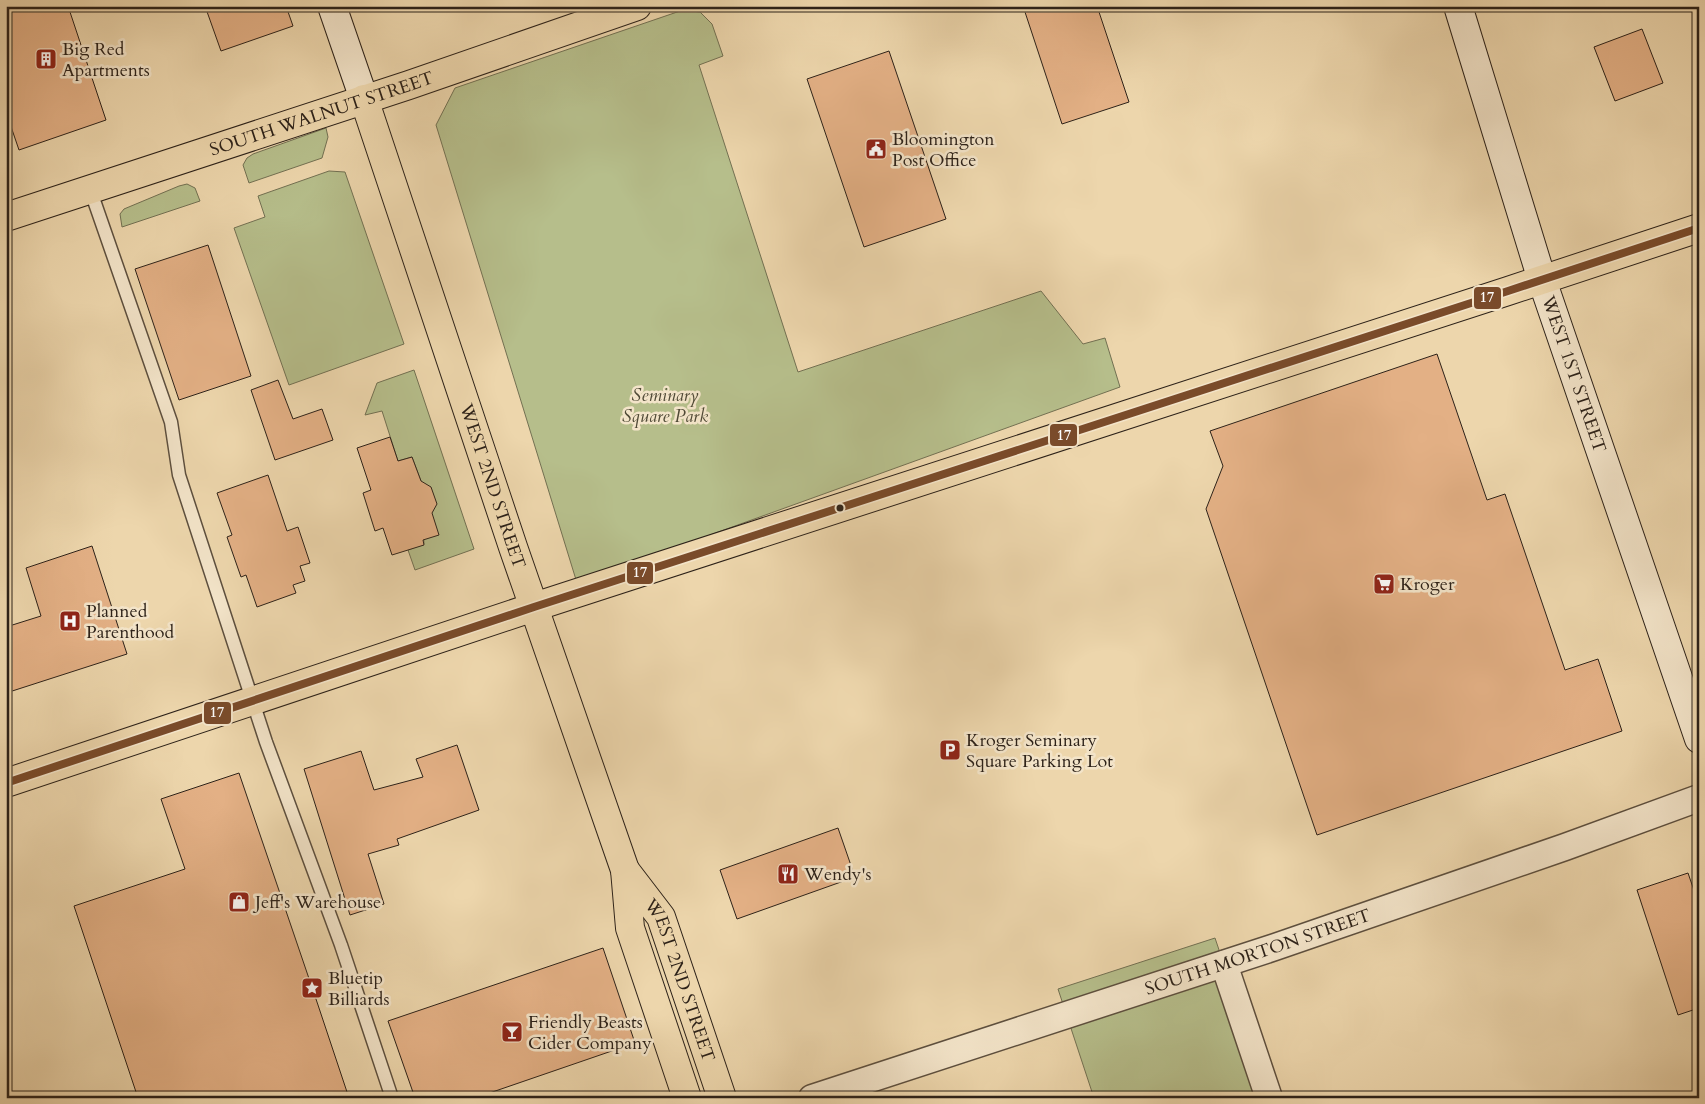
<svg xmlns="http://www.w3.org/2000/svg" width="1705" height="1104" font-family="Cardo,serif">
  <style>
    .green { fill: #b6be8b; stroke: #727052 }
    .building { fill: #e3b085; stroke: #2d2219 }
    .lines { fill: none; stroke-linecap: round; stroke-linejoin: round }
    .lane-casing { stroke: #5d4f3e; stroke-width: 15 }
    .street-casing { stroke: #5d4f3e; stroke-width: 29 }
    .secondary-casing { stroke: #2d2219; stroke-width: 30 }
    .primary-casing { stroke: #2d2219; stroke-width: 30 }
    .lane { stroke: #f3e4c9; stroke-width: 12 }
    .street { stroke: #f3e4c9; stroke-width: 26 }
    .secondary { stroke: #f3e4c9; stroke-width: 28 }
    .primary { stroke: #edd6ac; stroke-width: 28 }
    .bus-1-casing { stroke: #f3e4c9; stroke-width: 11 }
    .bus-1 { stroke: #7a4b2a; stroke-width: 8 }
    .bus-dot { fill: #2d2219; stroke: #f3e4c9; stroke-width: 2 }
    .labels { text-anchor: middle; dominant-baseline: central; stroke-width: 5; stroke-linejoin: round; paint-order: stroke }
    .poi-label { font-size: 18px; fill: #2d2219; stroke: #f3e4c9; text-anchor: start }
    .street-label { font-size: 18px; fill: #2d2219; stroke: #f3e4c9 }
    .park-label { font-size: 18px; font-style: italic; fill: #4f4936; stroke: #f3e4c9 }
    .line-badge { stroke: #f3e4c9; stroke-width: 2 }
    .badge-label { font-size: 14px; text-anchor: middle; font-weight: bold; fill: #fff }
  </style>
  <rect width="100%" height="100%" fill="#edd6ac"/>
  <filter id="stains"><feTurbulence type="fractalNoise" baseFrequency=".004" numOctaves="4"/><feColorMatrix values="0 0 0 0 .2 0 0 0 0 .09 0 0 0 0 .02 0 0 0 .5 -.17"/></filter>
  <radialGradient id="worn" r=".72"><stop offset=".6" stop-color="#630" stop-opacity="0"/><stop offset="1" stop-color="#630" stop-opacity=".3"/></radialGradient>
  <!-- green -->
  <g class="green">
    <path d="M683,10l17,2 12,12 11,32 -24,9 99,307 243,-81 42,53 22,-6 15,49 -543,196 -141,-458 19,-37z"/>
    <path d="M326,128l2,9 -6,21 -73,25 -6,-18 4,-7 6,-4z"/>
    <path d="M329,171l16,1 59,172 -115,41 -55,-157 31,-11 -7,-21z"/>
    <path d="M187,184l8,4 5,13 -78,26 -2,-13 4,-5 55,-23z"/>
    <path d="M414,370l60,179 -59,21 -7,-20 16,-6 -3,-63 -9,-24 -14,4 -16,-50 -17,4 12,-32z"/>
    <path d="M1215,938l54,160h-175l-36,-109z"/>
  </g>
  <!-- building -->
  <g class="building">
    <path d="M6,6h62l38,114 -87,30 -13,-38z"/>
    <path d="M205,6h81l7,20 -72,25z"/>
    <path d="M1023,6h74l32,96 -67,22z"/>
    <path d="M1642,29l21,54 -48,18 -21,-54z"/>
    <path d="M889,51l57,168 -82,28 -57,-168z"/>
    <path d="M208,245l43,131 -72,24 -44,-131z"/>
    <path d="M1437,354l50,146 18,-6 60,176 33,-11 24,72 -305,104 -111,-326 17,-43 -13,-35z"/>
    <path d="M278,380l15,39 29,-10 11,31 -58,20 -24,-70z"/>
    <path d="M390,437l8,24 14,-4 9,24 10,6 6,17 -5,9 7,22 -16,5 1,5 -32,10 -9,-27 -8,3 -12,-38 8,-3 -14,-42z"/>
    <path d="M268,475l19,56 11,-4 12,36 -10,3 5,15 -12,4 3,8 -39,14 -11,-32 -5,2 -14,-40 5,-2 -15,-42z"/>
    <path d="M92,546l35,108 -121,39v-66l35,-11 -15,-48z"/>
    <path d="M457,745l22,65 -82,29 2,6 -31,9 16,50 -34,11 -46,-146 57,-18 13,39 49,-13 -7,-18z"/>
    <path d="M239,773l79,232 31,93h-211l-64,-192 111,-37 -24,-70z"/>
    <path d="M838,828l17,49 -118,42 -17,-49z"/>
    <path d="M1688,873l11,32v103l-21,7 -41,-125z"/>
    <path d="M603,948l32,95 -160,55h-60l-27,-77z"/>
  </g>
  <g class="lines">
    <!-- lane casing -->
    <g class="lane-casing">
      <path id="lane" d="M90,189l81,233 8,53 87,267 75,203 51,153"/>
    </g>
    <!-- street casing -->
    <g class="street-casing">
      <g id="street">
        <path d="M1224,964l45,134"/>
        <path id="s1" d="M812,1098l463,-151 290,-100 134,-49"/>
      </g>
    </g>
    <!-- secondary casing -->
    <g class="secondary-casing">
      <g id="secondary">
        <path d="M332,6l32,93"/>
        <path id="s2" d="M1458,6l84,274 157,459"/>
      </g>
    </g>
    <!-- primary casing -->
    <g class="primary-casing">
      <g id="primary">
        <path id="s3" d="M364,99l149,448 112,323 5,58 57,170"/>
        <path id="s4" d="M6,217l403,-132 228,-79"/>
        <path d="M6,783l528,-176 974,-316 191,-63"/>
        <path id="s5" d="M625,870l36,47 61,181"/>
      </g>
    </g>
    <!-- lane -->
    <use href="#lane" class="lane"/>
    <!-- street -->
    <use href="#street" class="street"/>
    <!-- secondary -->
    <use href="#secondary" class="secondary"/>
    <!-- primary -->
    <use href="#primary" class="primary"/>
    <!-- bus-1 casing -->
    <g class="bus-1-casing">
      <path id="bus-1" d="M6,783l528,-176 974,-316 191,-63"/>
    </g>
    <!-- bus-1 -->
    <use href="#bus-1" class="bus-1"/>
  </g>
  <!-- icons -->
  <defs>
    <g id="building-square" transform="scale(1.125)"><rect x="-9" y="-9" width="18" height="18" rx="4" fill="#8f2418" stroke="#f3e4c9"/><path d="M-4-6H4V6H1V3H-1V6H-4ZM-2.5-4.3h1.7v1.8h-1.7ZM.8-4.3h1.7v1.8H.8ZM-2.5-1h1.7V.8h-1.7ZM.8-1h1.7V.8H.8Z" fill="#fff"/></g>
    <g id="civic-square" transform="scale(1.125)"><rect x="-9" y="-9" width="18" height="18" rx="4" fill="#8f2418" stroke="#f3e4c9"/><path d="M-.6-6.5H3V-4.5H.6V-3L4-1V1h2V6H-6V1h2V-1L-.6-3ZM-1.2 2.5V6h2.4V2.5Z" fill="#fff"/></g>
    <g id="supermarket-square" transform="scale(1.125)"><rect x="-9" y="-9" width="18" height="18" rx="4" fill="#8f2418" stroke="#f3e4c9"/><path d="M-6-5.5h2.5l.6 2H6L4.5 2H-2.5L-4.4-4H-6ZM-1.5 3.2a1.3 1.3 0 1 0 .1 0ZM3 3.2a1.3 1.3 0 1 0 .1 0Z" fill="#fff"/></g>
    <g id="hospital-square" transform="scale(1.125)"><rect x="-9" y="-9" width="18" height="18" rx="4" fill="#8f2418" stroke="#f3e4c9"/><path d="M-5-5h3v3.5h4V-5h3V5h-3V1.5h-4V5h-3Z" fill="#fff"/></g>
    <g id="parking-square" transform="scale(1.125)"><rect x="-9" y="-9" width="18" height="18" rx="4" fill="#8f2418" stroke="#f3e4c9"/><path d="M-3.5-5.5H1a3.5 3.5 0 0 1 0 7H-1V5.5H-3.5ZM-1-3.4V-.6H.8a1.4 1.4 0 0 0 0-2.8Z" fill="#fff"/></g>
    <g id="restaurant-square" transform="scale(1.125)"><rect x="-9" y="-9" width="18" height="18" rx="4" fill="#8f2418" stroke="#f3e4c9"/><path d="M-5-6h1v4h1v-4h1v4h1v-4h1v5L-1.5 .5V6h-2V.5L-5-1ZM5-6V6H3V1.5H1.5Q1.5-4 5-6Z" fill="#fff"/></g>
    <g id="shop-square" transform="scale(1.125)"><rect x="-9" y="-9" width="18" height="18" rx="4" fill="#8f2418" stroke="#f3e4c9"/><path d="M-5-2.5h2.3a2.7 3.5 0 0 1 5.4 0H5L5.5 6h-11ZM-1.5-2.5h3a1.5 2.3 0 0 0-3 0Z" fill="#fff"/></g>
    <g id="sight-square" transform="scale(1.125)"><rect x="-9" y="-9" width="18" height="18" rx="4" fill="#8f2418" stroke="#f3e4c9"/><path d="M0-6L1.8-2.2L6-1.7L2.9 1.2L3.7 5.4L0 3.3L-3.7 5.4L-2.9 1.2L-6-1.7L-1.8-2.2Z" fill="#fff"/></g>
    <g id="bar-square" transform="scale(1.125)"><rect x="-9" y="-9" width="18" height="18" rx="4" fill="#8f2418" stroke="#f3e4c9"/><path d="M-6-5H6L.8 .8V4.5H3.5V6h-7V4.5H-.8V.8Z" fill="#fff"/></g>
  </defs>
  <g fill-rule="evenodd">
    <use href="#building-square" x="46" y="59"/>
    <use href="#civic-square" x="876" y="149"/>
    <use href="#supermarket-square" x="1384" y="584"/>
    <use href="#hospital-square" x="70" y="621"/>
    <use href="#parking-square" x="950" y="750"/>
    <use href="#restaurant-square" x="788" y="874"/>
    <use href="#shop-square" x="239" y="902"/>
    <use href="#sight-square" x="312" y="988"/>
    <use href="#bar-square" x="512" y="1032"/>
  </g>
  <!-- markers -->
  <circle class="bus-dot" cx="840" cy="508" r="4.5"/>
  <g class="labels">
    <!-- poi labels -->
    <g class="poi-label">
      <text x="62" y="49">Big Red<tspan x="62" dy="21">Apartments</tspan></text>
      <text x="892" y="139">Bloomington<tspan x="892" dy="21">Post Office</tspan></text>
      <text x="1400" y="584">Kroger</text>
      <text x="86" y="611">Planned<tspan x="86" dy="21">Parenthood</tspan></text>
      <text x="966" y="740">Kroger Seminary<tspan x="966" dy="21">Square Parking Lot</tspan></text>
      <text x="804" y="874">Wendy's</text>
      <text x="255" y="902">Jeff's Warehouse</text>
      <text x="328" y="978">Bluetip<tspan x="328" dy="21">Billiards</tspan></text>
      <text x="528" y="1022">Friendly Beasts<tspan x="528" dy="21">Cider Company</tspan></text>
    </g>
    <!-- street labels -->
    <g class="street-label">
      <text stroke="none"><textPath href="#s4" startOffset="332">SOUTH WALNUT STREET</textPath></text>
      <text stroke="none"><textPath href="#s2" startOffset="386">WEST 1ST STREET</textPath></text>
      <text stroke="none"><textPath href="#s3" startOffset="408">WEST 2ND STREET</textPath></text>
      <text stroke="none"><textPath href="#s1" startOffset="469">SOUTH MORTON STREET</textPath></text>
      <text stroke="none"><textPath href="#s5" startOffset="125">WEST 2ND STREET</textPath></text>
    </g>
    <!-- park labels -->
    <g class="park-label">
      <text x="665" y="395">Seminary<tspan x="665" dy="21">Square Park</tspan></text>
    </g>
  </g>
  <g class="line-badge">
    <rect x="1473" y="286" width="29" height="24" rx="5" fill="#7a4b2a"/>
    <rect x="1049" y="423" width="29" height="24" rx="5" fill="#7a4b2a"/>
    <rect x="626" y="561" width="28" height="24" rx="5" fill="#7a4b2a"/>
    <rect x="203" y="701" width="29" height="24" rx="5" fill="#7a4b2a"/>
  </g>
  <g class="badge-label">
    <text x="1487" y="302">17</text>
    <text x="1064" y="440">17</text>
    <text x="640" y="577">17</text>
    <text x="217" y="717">17</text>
  </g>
  <!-- margin -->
  <rect width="1705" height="1104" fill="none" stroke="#edd6ac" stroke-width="25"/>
  <rect x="8" y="8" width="1690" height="1089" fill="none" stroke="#2d2219" stroke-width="2.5"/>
  <rect x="12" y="12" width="1680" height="1079" fill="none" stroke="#2d2219"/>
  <rect width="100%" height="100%" filter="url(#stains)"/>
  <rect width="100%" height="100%" fill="url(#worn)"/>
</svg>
